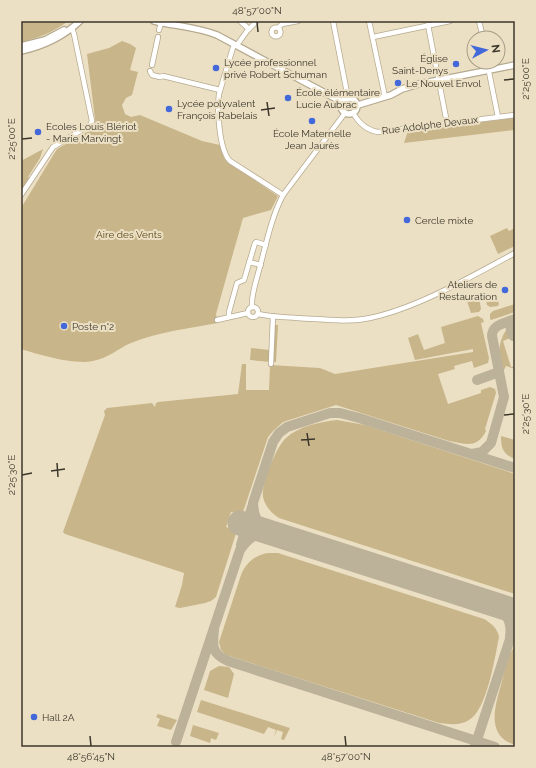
<svg xmlns="http://www.w3.org/2000/svg" width="536" height="768" font-family="Raleway,sans-serif">
  <style>
    .green { fill: #c8b58a }
    .lines { fill: none; stroke-linecap: round; stroke-linejoin: round }
    .taxiway { stroke: #bcb29a; stroke-width: 10 }
    .runway { stroke: #bcb29a; stroke-width: 25 }
    .minor-casing { stroke: #b5a98f; stroke-width: 6 }
    .major-casing { stroke: #b5a98f; stroke-width: 8 }
    .minor { stroke: #fff; stroke-width: 4.5 }
    .major { stroke: #fff; stroke-width: 5.5 }
    .ticks { fill: none; stroke: #3c372c; stroke-width: 1.5 }
    .poi-dot { fill: #4268da; stroke: #ece0c4; stroke-width: 1.5 }
    .labels { text-anchor: middle; dominant-baseline: central; stroke-width: 4; stroke-linejoin: round; paint-order: stroke }
    .poi-label { font-size: 10px; fill: #3c372c; stroke: #ece0c4; text-anchor: start }
    .street-label { font-size: 10px; fill: #3c372c; stroke: #ece0c4 }
    .park-label { font-size: 10px; fill: #5a4719; stroke: #ece0c4 }
    .neatline { fill: none; stroke: #3c372c; stroke-width: 1.5 }
    .ticks-label { font-size: 10px; text-anchor: middle; fill: #3c372c }
  </style>
  <rect width="100%" height="100%" fill="#ece0c4"/>
  <!-- green -->
  <g class="green">
    <path d="M21,21h47c-14,11 -30,17 -47,21z"/>
    <path d="M122,41l8,3 6,4 -6,22 8,2 -6,23 -6,3 -4,7 3,9 6,3 9,-2 62,26 18,4 4,13 3,4 51,34 -7,14 -28,8 -27,96 2,9c-27,5 -61,9 -87,20 -14,6 -22,15 -38,18 -19,4 -53,-6 -72,-12v-141l36,-59 39,-22 -9,-73 22,-6z"/>
    <path d="M515,118v12l-111,13 4,-12z"/>
    <path d="M43,149l-3,9 -12,19 2,2 -8,11 -1,-29z"/>
    <path d="M507,228l2,3 6,-3v18l-17,8 -8,-18z"/>
    <path d="M493,293h2l4,11 -1,2 -8,1 -3,-2 -2,-9z"/>
    <path d="M479,297l2,12 -2,3 -8,1 -4,-12z"/>
    <path d="M515,304v8l-24,8 -1,-1v-5l3,-3z"/>
    <path d="M478,316l5,3 1,3 -3,1 8,35 -1,5 -14,5 -2,-7 -18,5 1,3 -17,5 10,30 33,-11v-3l9,-3 5,2 1,4 -11,36 1,2c-9,18 -20,13 -37,10l-113,-36 -53,17 -9,8 -6,7 -26,78 -11,-3 -5,15 11,3 -21,67 -5,4 -6,2 -25,5 -5,-1 7,-22 2,-12 -119,-39 -2,-2 42,-117 -1,-4 3,-3 45,-5 3,4 1,-4 2,-1 80,-8 4,-30h4v26h23l1,-25 50,3 15,6 138,-22v-3l-58,11 -7,-22 10,-4 6,16 21,-7 -4,-16z"/>
    <path d="M274,325h4l-2,37h-3z"/>
    <path d="M506,330l2,1 2,7 -7,3 8,26 4,-1v3l-9,-3 -3,6c-5,-14 -6,-28 3,-42z"/>
    <path d="M251,348l19,2v12l-20,-2z"/>
    <path d="M337,420l28,5 150,49v120l-236,-76c-8,-5 -14,-12 -16,-21 -2,-13 13,-50 23,-59 13,-12 34,-16 51,-18z"/>
    <path d="M501,436l14,4v19c-12,-5 -14,-10 -14,-23z"/>
    <path d="M268,553h10l206,66c7,4 14,10 15,18 -4,20 -12,73 -30,83 -9,6 -20,4 -30,3l-213,-68 -5,-5 -2,-8 22,-67c5,-12 14,-20 27,-22z"/>
    <path d="M515,646v99c-31,-10 -19,-41 -13,-64 3,-12 5,-25 13,-35z"/>
    <path d="M219,666l10,1 5,7 -6,24 -24,-8 6,-19z"/>
    <path d="M201,700l89,28 -6,12 -3,-1 2,-7 -6,-2 -3,7 2,-7 -8,-3 -4,7 -67,-22z"/>
    <path d="M158,714l19,6 -6,10 -14,-4 3,-7 -4,-2z"/>
    <path d="M193,725l26,8 -3,7 -5,-2 -1,5 -20,-7z"/>
  </g>
  <g class="lines">
    <!-- taxiway -->
    <g class="taxiway">
      <path d="M509,322l4,14"/>
      <path d="M477,380l22,-8"/>
      <path d="M472,454l10,-2 9,-9 13,-46 -12,-61c0,-12 14,-13 23,-17"/>
      <path d="M276,534c-16,-8 -22,-12 -23,-31l20,-61 6,-9 8,-6 43,-14h10l19,5 156,50"/>
      <path d="M241,545l11,-38"/>
      <path d="M489,603c15,7 24,16 21,34"/>
      <path d="M214,630c-2,16 -2,24 14,31l267,86"/>
      <path d="M176,742l64,-192c8,-12 17,-19 32,-16"/>
      <path d="M475,746l35,-107 5,-10"/>
    </g>
    <!-- runway -->
    <path class="runway" d="M240,523l275,88"/>
    <!-- minor casing -->
    <g class="minor-casing">
      <g id="minor">
        <path d="M240,21l9,8"/>
        <path d="M333,21l15,77"/>
        <path d="M369,21l16,76"/>
        <path d="M479,21l4,17"/>
        <path d="M428,25l19,98"/>
        <circle cx="276" cy="32" r="4.5"/>
        <path d="M278,28l4,-4 16,-3"/>
        <path d="M159,30l2,-7"/>
        <path d="M373,37l77,-16"/>
        <path d="M234,44l-15,50c-2,16 0,56 11,67l53,34"/>
        <path d="M237,45l10,-14 10,-10"/>
        <path d="M487,62l11,55"/>
        <path d="M152,65l6,-28"/>
        <path d="M150,71l2,4 8,2 3,-1 57,14"/>
        <path d="M353,113c6,10 14,18 26,19l136,-17"/>
        <path d="M21,195l32,-48 37,-22 2,-4 -18,-87 -2,-6"/>
        <path d="M249,262l12,3"/>
        <circle cx="253" cy="312" r="5"/>
        <path d="M252,307c-1,-12 4,-25 7,-37 7,-25 12,-52 24,-75l62,-82"/>
        <path d="M258,314c13,3 26,3 39,4 24,1 50,5 73,0 48,-10 102,-42 145,-65"/>
        <path d="M229,317v-5l8,-29 7,-3 11,-37 1,-1 10,3"/>
        <path d="M217,320l31,-7"/>
        <path d="M271,364l2,-48"/>
      </g>
    </g>
    <!-- major casing -->
    <g class="major-casing">
      <g id="major">
        <path d="M154,21c21,5 43,6 63,14l125,67"/>
        <path d="M21,46l24,-6 19,-10"/>
        <path d="M21,51c23,-5 42,-14 59,-30"/>
        <circle cx="349" cy="106" r="8"/>
        <path d="M358,105l33,-10 11,-6 17,-5 96,-19"/>
      </g>
    </g>
    <!-- minor -->
    <use href="#minor" class="minor"/>
    <!-- major -->
    <use href="#major" class="major"/>
  </g>
  <!-- ticks -->
  <path class="ticks" d="M257,22l1,10M504,80l10,-1M267,102l2,14M261,110l14,-2M22,139l10,-1M504,415l10,-1M307,433l2,13M301,440l14,-1M57,463l1,14M51,471l14,-2M22,475l10,-2M90,736l1,10M345,736l1,10"/>
  <!-- markers -->
  <g class="poi-dot">
    <circle cx="456" cy="64" r="4"/>
    <circle cx="216" cy="68" r="4"/>
    <circle cx="398" cy="83" r="4"/>
    <circle cx="288" cy="98" r="4"/>
    <circle cx="169" cy="109" r="4"/>
    <circle cx="312" cy="121" r="4"/>
    <circle cx="38" cy="132" r="4"/>
    <circle cx="407" cy="220" r="4"/>
    <circle cx="505" cy="290" r="4"/>
    <circle cx="64" cy="326" r="4"/>
    <circle cx="34" cy="717" r="4"/>
  </g>
  <g class="labels">
    <!-- poi labels -->
    <g class="poi-label">
      <text x="448" y="58" text-anchor="end">Église<tspan x="448" dy="12">Saint-Denys</tspan></text>
      <text x="224" y="62">Lycée professionnel<tspan x="224" dy="12">privé Robert Schuman</tspan></text>
      <text x="406" y="83">Le Nouvel Envol</text>
      <text x="296" y="92">École élémentaire<tspan x="296" dy="12">Lucie Aubrac</tspan></text>
      <text x="177" y="103">Lycée polyvalent<tspan x="177" dy="12">François Rabelais</tspan></text>
      <text x="46" y="126">Ecoles Louis Blériot<tspan x="46" dy="12">- Marie Marvingt</tspan></text>
      <text x="312" y="133" text-anchor="middle">École Maternelle<tspan x="312" dy="12">Jean Jaurès</tspan></text>
      <text x="415" y="220">Cercle mixte</text>
      <text x="497" y="284" text-anchor="end">Ateliers de<tspan x="497" dy="12">Restauration</tspan></text>
      <text x="72" y="326">Poste n°2</text>
      <text x="42" y="717">Hall 2A</text>
    </g>
    <!-- street labels -->
    <g class="street-label">
      <text transform="translate(430 125) rotate(-7)">Rue Adolphe Devaux</text>
    </g>
    <!-- park labels -->
    <g class="park-label">
      <text x="129" y="234">Aire des Vents</text>
    </g>
  </g>
  <!-- border -->
  <rect width="536" height="768" fill="none" stroke="#ece0c4" stroke-width="44"/>
  <!-- north arrow -->
  <g transform="translate(486 50) rotate(83)"><circle r="19" fill="#ece0c4" stroke="#a69c87"/>
  <path d="M0-3L7 15L0 10L-7 15Z" fill="#4268da"/>
  <text y="-6" font-size="11" font-weight="bold" text-anchor="middle" fill="#3c372c">N</text>
  </g>
  <rect x="22" y="22" width="492" height="724" class="neatline"/>
  <g class="ticks-label">
    <text x="257" y="14">48°57'00"N</text>
    <text transform="translate(525 79) rotate(-90)" y="4">2°25'00"E</text>
    <text transform="translate(11 139) rotate(-90)" y="4">2°25'00"E</text>
    <text transform="translate(525 414) rotate(-90)" y="4">2°25'30"E</text>
    <text transform="translate(11 475) rotate(-90)" y="4">2°25'30"E</text>
    <text x="91" y="760">48°56'45"N</text>
    <text x="346" y="760">48°57'00"N</text>
  </g>
</svg>
